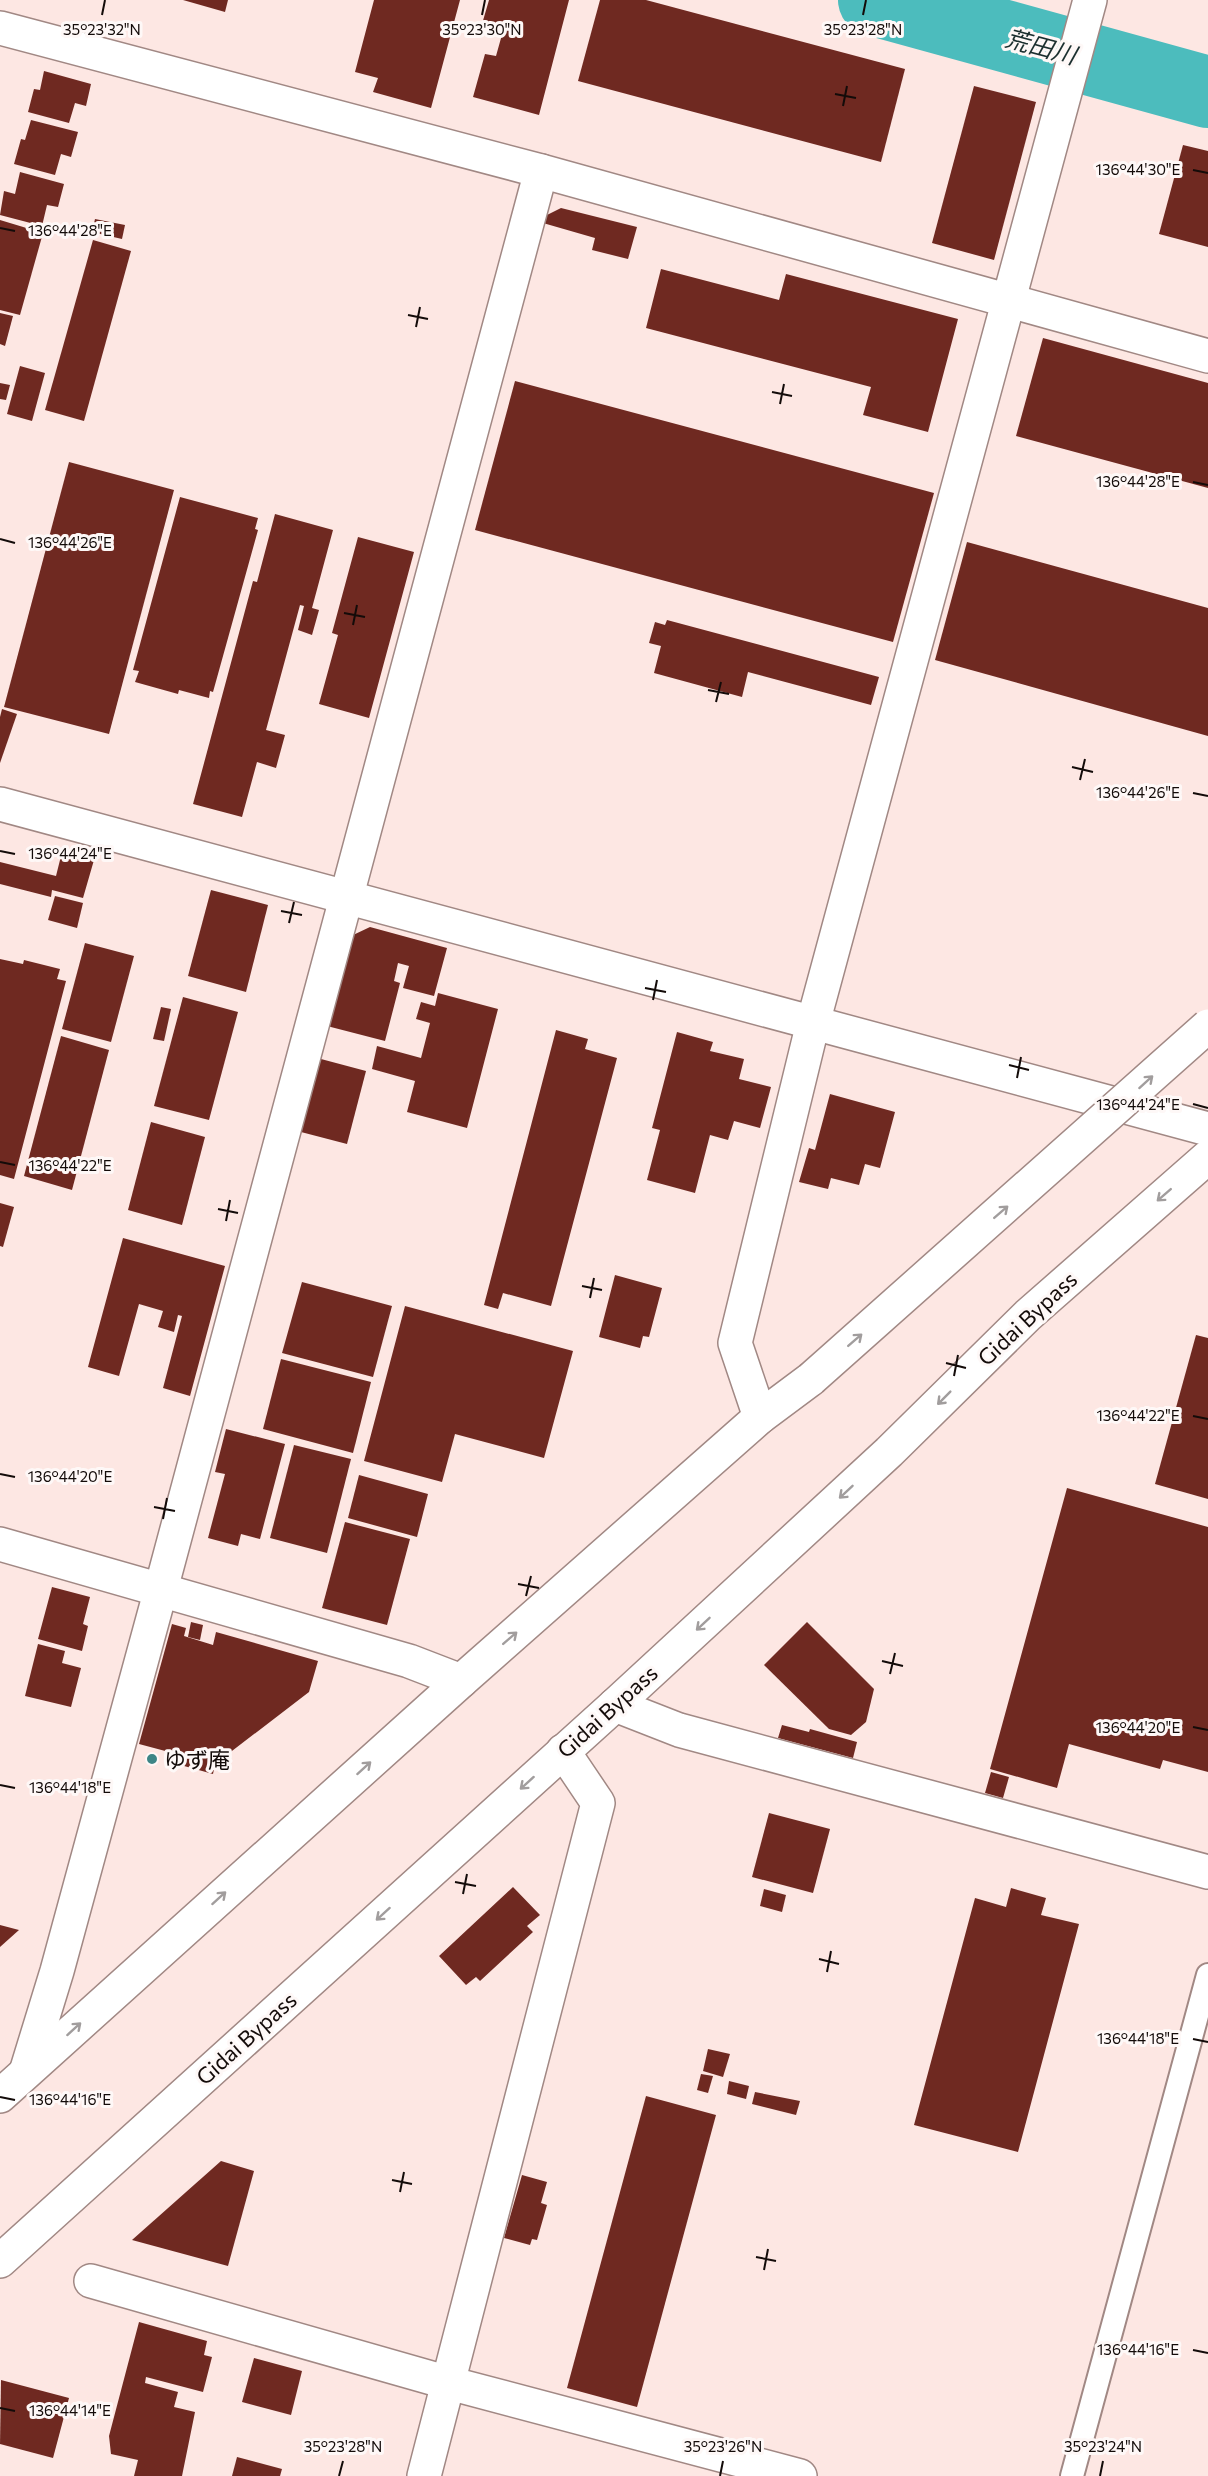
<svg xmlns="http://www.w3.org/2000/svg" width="1208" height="2476" font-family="Commissioner,'Noto Sans JP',sans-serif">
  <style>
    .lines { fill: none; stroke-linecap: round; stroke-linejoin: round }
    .river { stroke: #4cbcbd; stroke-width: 72 }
    .building { fill: #6f2921 }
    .service-casing { stroke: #a18884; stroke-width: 26 }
    .minor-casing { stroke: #a18884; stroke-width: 36 }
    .trunk-casing { stroke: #a18884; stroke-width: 36 }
    .service { stroke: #fff; stroke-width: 22 }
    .minor { stroke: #fff; stroke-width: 33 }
    .trunk { stroke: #fff; stroke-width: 33 }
    .trunk-bridge-casing { stroke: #a18884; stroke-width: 36; stroke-linecap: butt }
    .trunk-bridge { stroke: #fff; stroke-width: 33 }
    .oneway { stroke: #a19d9d }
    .ticks { fill: none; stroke: #130b09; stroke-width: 2 }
    .poi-dot { fill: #3d8586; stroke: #fef8f7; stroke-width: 2 }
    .labels { text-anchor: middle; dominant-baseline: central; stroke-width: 6; stroke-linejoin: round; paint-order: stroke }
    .street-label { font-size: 22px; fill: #130b09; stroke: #fef8f7 }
    .poi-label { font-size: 22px; fill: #130b09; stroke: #fef8f7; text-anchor: start }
    .water-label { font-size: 24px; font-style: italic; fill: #1b2f2f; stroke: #fef8f7 }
    .ticks-label { font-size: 15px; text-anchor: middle; fill: #130b09; stroke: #fef8f7; stroke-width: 6; stroke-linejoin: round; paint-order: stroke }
  </style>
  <rect width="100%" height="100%" fill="#fde7e3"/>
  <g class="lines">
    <!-- river -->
    <path class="river" d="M874,0l334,92"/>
  </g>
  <!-- building -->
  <g class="building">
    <path d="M183,0h45l-3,12z"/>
    <path d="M374,0h86l-29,108 -58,-16 5,-14 -23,-6z"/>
    <path d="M489,0h80l-30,115 -66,-18 12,-43 11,2 7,-25 -21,-7z"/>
    <path d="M600,0h46l259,69 -24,93 -303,-81z"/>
    <path d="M44,71l47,13 -5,22 -11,-3 -6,20 -41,-11 6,-23 6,1z"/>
    <path d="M974,86l62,16 -42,158 -62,-17z"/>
    <path d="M31,120l47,12 -7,25 -10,-3 -6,21 -41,-11 7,-25 4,1z"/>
    <path d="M1183,145l25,6v96l-49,-13z"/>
    <path d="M20,172l44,12 -6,23 -11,-2 -5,21 -42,-11 4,-24 11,3z"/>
    <path d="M561,208l76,19 -9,32 -36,-9 3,-12 -52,-15 2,-7z"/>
    <path d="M95,219l30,6 -3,14 -30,-7z"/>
    <path d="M0,220l43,13 -23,82 -20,-5z"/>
    <path d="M93,240l38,11 -47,170 -39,-11z"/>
    <path d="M661,269l118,31 7,-26 172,45 -30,113 -65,-17 8,-28 -225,-59z"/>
    <path d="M0,313l13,3 -8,30 -5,-2z"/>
    <path d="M1043,338l165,45v105l-192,-52z"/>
    <path d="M20,366l25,7 -13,48 -25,-7z"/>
    <path d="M515,381l419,112 -41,149 -418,-112z"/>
    <path d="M0,383l10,2 -4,15 -6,-1z"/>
    <path d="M69,462l105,28 -65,244 -105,-27z"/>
    <path d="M180,497l78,21 -3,11 3,1 -45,162 -3,-1 -1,7 -30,-8 -1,4 -43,-12 4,-11 -6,-1z"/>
    <path d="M275,514l58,16 -21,78 7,2 -7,25 -14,-5 6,-24 -4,-1 -34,125 19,5 -9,33 -19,-6 -15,55 -49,-13 60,-223 4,1z"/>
    <path d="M358,537l56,15 -45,166 -50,-14 19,-69 -6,-2z"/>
    <path d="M967,542l241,66v128l-273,-76z"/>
    <path d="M667,620l212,57 -8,28 -123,-33 -6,25 -88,-24 7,-27 -12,-3 6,-21 10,3z"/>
    <path d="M2,709l15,5 -17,49v-46z"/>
    <path d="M62,852l32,8 -11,38 -31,-8 -1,7 -51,-13v-22l56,14z"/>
    <path d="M211,890l57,15 -22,87 -58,-16z"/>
    <path d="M55,896l28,7 -6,25 -29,-8z"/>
    <path d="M370,927l77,21 -13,48 -31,-8 6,-22 -11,-3 -4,18 6,2 -15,58 -58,-15 24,-90z"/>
    <path d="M85,943l49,13 -23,86 -49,-13z"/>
    <path d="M0,959l23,5 1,-4 36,9 -3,10 9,2 -52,198 -14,-4z"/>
    <path d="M438,993l60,16 -31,119 -60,-16 8,-31 -43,-12 5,-23 44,12 9,-35 -14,-4 5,-17 14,4z"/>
    <path d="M183,997l55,15 -29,108 -55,-14z"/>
    <path d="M161,1007l10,2 -7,32 -11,-2z"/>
    <path d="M556,1030l32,9 -3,10 32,9 -66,248 -48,-13 -5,16 -14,-4z"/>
    <path d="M677,1032l36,10 -3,9 34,8 -5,20 32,8 -11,41 -26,-7 -6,19 -18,-5 -15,58 -48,-13 13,-50 -8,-2z"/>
    <path d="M61,1036l48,14 -37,140 -48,-14z"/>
    <path d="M321,1059l45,12 -19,73 -46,-12z"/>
    <path d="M830,1094l65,18 -15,56 -15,-4 -6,21 -28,-7 -3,11 -29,-7 10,-34 6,2z"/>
    <path d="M151,1122l54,15 -23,88 -54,-15z"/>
    <path d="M0,1203l14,4 -11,40 -3,-1z"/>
    <path d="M123,1238l102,28 -35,130 -27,-8 19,-72 -4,-1 -4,17 -16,-5 5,-16 -24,-7 -20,72 -31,-9z"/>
    <path d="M615,1275l47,13 -13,49 -6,-1 -3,12 -41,-11z"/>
    <path d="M302,1282l90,24 -19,71 -91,-24z"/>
    <path d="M405,1306l168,45 -29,107 -89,-24 -13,48 -78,-21z"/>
    <path d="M1196,1335l12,3v161l-53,-15z"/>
    <path d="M281,1359l90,23 -18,71 -90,-24z"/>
    <path d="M226,1429l59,15 -25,95 -19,-5 -3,12 -30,-8 17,-64 -10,-2z"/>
    <path d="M294,1445l57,14 -24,94 -57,-15z"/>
    <path d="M359,1475l69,19 -11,43 -69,-19z"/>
    <path d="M1067,1488l141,39v245l-45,-12 -3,9 -91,-25 -12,44 -67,-19z"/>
    <path d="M345,1522l65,17 -23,86 -65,-17z"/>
    <path d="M52,1587l38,10 -7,27 5,2 -6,25 -44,-12z"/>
    <path d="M191,1622l12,3 -3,15 -12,-3z"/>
    <path d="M807,1622l67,67 -8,33 -15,13 -22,-6 -65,-64z"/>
    <path d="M172,1624l14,4 -2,8 29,9 3,-13 102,29 -9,31 -94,72 -2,10 -47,-13 3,-9 -30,-8z"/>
    <path d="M38,1644l27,7 -3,12 19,5 -10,39 -46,-11z"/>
    <path d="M782,1725l27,7 1,-3 47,13 -4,16 -75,-20z"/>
    <path d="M991,1772l18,5 -6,21 -18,-5z"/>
    <path d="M769,1813l61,16 -17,64 -61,-16z"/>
    <path d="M513,1887l27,28 -13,11 6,6 -53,49 -4,-4 -10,8 -27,-29z"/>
    <path d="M1011,1888l35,10 -5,17 38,9 -61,228 -104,-27 61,-227 31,9z"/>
    <path d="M764,1889l22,6 -4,17 -22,-6z"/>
    <path d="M0,1925l19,5 -19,17z"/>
    <path d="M708,2049l22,5 -7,23 -20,-6z"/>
    <path d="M701,2074l12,2 -5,17 -11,-3z"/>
    <path d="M729,2081l20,5 -3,13 -19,-5z"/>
    <path d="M755,2092l45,9 -4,14 -44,-11z"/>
    <path d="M646,2096l70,19 -79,292 -70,-19z"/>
    <path d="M221,2161l33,10 -26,95 -96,-26z"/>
    <path d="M522,2175l25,7 -6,21 6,2 -10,35 -5,-1 -2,6 -26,-7z"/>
    <path d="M139,2322l68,19 -3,14 8,2 -9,35 -57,-15 -1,6 33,9 -4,15 21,5 -13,64h-48l4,-16 -27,-6 -2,-18z"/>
    <path d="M254,2358l48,13 -11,44 -49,-13z"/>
    <path d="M1,2380l68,18 -16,60 -53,-14z"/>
    <path d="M237,2457l45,12 -2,7h-48z"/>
  </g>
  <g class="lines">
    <!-- service casing -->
    <g class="service-casing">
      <path id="service" d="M1072,2476l136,-501"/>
    </g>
    <!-- minor casing -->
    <g class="minor-casing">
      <g id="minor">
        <path d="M0,28l541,143 667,185"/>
        <path d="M0,804l1208,325"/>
        <path d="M760,1417l-25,-74 78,-320 277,-1023"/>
        <path d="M0,1544l409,117 52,20"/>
        <path d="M615,1705l64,25 529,142"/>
        <path d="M26,2072l31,-101 104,-382 380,-1418"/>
        <path d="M91,2281l358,102 351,93"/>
        <path d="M424,2476l174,-673 -35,-52"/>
      </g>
    </g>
    <!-- trunk casing -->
    <g class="trunk-casing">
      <g id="trunk">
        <path d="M0,2096l461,-415 299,-264 51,-38"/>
        <path d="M0,2261l615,-556 274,-253 139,-137 180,-158"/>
      </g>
    </g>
    <!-- service -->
    <use href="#service" class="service"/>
    <!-- minor -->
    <use href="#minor" class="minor"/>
    <!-- trunk -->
    <use href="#trunk" class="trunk"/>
    <!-- trunk-bridge casing -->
    <g class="trunk-bridge-casing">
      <path id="trunk-bridge" d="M811,1379l397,-353"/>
    </g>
    <!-- trunk-bridge -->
    <use href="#trunk-bridge" class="trunk-bridge"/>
  </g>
  <!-- one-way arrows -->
  <defs><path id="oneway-shaft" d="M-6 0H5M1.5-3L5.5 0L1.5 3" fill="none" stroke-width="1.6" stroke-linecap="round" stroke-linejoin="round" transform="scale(1.5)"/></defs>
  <g class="oneway">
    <use href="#oneway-shaft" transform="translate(1146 1082) rotate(-42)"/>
    <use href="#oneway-shaft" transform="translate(1164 1195) rotate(139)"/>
    <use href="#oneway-shaft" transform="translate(1001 1212) rotate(-41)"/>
    <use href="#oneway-shaft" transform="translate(855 1340) rotate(-41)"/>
    <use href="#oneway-shaft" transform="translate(944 1398) rotate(135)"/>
    <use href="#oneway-shaft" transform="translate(846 1492) rotate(137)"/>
    <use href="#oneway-shaft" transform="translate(703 1624) rotate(137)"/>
    <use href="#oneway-shaft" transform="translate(510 1638) rotate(-41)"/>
    <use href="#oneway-shaft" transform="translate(364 1768) rotate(-42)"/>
    <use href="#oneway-shaft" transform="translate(527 1783) rotate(138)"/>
    <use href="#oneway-shaft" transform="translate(219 1898) rotate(-42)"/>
    <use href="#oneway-shaft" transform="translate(383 1914) rotate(138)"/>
    <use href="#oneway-shaft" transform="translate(74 2029) rotate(-42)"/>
  </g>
  <!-- ticks -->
  <path class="ticks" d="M102,15l3,-15M482,15l3,-15M863,15l3,-15M835,94l21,4M843,106l4,-20M1193,170l15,3M0,228l15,3M408,315l20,4M416,327l4,-20M772,392l20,4M780,404l4,-20M1193,482l15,3M0,539l15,4M344,613l21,4M353,625l4,-20M708,690l21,4M716,702l5,-20M1072,767l21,5M1080,780l5,-21M1193,793l15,3M0,851l15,3M281,911l21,4M289,923l5,-21M645,988l21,4M653,1000l4,-20M1009,1065l20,5M1017,1078l4,-21M1193,1104l15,4M0,1162l15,3M218,1209l20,4M226,1221l4,-21M582,1286l20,4M590,1298l4,-20M946,1363l20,5M954,1376l4,-21M1193,1416l15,3M0,1474l15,3M154,1507l21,4M163,1519l4,-21M518,1584l21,4M526,1596l5,-20M882,1661l21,5M890,1674l5,-21M1193,1727l15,3M0,1785l15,3M455,1882l21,4M463,1894l4,-20M819,1959l20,5M827,1972l4,-21M1193,2039l15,3M0,2097l15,3M392,2180l20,4M400,2192l4,-20M756,2257l20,4M764,2270l4,-21M1193,2350l15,3M0,2408l15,3M339,2476l4,-15M720,2476l3,-15M1100,2476l3,-15"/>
  <!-- markers -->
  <circle class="poi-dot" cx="152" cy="1759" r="6"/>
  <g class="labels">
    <!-- street labels -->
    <g class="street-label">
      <text transform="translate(1027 1318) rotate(-43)">Gidai Bypass</text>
      <text transform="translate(607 1711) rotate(-42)">Gidai Bypass</text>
      <text transform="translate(246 2038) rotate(-42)">Gidai Bypass</text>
    </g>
    <!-- poi labels -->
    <g class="poi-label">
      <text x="164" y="1759">ゆず庵</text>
    </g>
    <!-- water labels -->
    <g class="water-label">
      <text transform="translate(1041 46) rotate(15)">荒田川</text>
    </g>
  </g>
  <g class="ticks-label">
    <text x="102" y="35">35°23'32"N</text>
    <text x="482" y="35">35°23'30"N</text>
    <text x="863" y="35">35°23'28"N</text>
    <text x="1138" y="175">136°44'30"E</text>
    <text x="70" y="236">136°44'28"E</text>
    <text x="1138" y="487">136°44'28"E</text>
    <text x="70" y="548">136°44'26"E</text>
    <text x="1138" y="798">136°44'26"E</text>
    <text x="70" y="859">136°44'24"E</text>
    <text x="1138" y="1110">136°44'24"E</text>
    <text x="70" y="1171">136°44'22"E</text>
    <text x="1138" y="1421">136°44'22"E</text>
    <text x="70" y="1482">136°44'20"E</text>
    <text x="1138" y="1733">136°44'20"E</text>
    <text x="70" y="1793">136°44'18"E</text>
    <text x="1138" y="2044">136°44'18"E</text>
    <text x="70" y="2105">136°44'16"E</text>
    <text x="1138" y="2355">136°44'16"E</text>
    <text x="70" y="2416">136°44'14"E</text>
    <text x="343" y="2452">35°23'28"N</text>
    <text x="723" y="2452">35°23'26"N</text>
    <text x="1103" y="2452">35°23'24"N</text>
  </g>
</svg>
